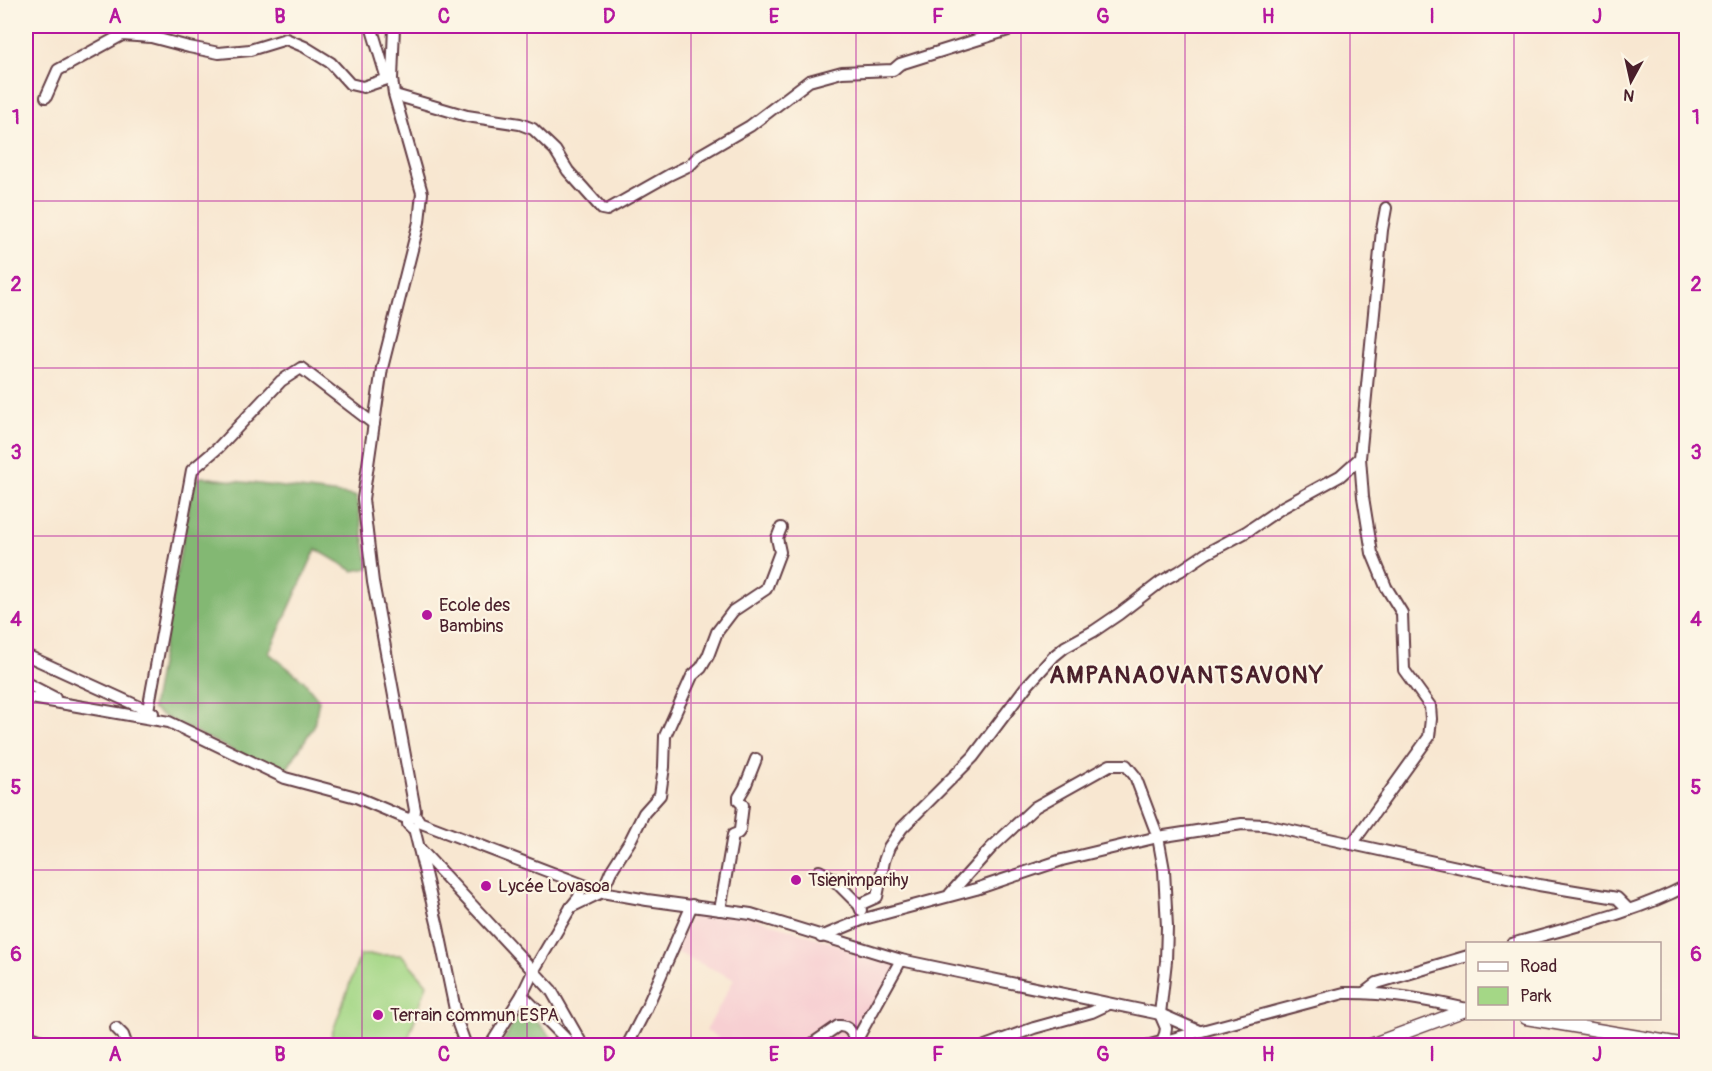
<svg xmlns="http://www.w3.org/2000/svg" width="1712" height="1071" font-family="Pangolin,sans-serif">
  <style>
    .built { fill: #f7cfd2 }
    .green { fill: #a4d786; stroke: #777b58; stroke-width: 1.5 }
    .forest { fill: #83b873; stroke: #666c4f; stroke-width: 1.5 }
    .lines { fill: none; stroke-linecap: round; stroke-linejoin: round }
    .minor-casing { stroke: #643d44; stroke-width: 14 }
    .major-casing { stroke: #643d44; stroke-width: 15 }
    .minor { stroke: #fff; stroke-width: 10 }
    .major { stroke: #fff; stroke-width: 12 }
    .grid { fill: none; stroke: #b5179e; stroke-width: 1.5; stroke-opacity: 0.55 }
    .poi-dot { fill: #b5179e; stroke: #fcf5e5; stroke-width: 2 }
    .labels { text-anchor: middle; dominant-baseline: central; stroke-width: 4.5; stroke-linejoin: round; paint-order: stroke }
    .poi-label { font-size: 18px; fill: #4a1f2b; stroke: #fcf5e5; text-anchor: start }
    .district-label { font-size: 24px; font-weight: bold; letter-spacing: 1.5px; fill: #4a1f2b; stroke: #fcf5e5 }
    .neatline { fill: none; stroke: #b5179e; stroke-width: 2 }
    .grid-label { font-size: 20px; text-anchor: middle; font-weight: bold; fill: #b5179e }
  </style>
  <rect width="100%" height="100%" fill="#fcf5e5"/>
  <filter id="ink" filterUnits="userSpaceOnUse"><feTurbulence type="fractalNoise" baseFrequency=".0167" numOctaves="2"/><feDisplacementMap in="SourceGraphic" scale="12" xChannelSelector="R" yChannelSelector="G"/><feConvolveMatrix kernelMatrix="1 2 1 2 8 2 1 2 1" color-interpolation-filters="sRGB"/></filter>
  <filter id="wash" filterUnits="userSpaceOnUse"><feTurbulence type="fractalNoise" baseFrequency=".008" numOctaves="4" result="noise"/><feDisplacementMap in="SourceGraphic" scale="24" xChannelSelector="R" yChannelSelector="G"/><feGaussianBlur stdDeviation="1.35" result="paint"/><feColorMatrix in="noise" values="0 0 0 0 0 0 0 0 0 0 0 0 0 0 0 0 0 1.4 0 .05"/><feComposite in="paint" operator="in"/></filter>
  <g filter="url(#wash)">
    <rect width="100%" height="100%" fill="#f8e7d1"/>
    <!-- built -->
    <path class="built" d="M693,907l55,9 152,48 -51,77 -7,4h-129l5,-8 -12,-6 28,-52 -58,-27z"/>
    <!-- green -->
    <path class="green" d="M360,955h42l25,29 -21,61h-78z"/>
    <!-- forest -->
    <g class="forest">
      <path d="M202,477l154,19 13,72 -16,3 -37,-22 -47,104 34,27 16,20 -5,26 -31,49 -118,-58 -13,-8 40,-221 4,-9z"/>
      <path d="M523,1007l36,38h-58z"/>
    </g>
  </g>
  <g filter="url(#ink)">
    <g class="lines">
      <!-- minor casing -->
      <g class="minor-casing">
        <g id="minor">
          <path d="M371,26l16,53h3"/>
          <path d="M394,26l-2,53 2,15 28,99 -3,29 -37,146 -19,131 10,83 42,228 -1,7 4,2 1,3 183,70 45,8 104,14 150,46 259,54 39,17"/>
          <path d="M395,95l72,21 53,8 13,5 22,21 13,21 34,38 5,1 62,-35 21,-10 10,-10 50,-29 59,-45 33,-9 51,-2 7,-6 121,-38"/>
          <path d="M46,97l12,-27 64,-35 29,2 38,10 30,6 31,-3 36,-11 19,8 26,16 19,21 13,3 24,-8"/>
          <path d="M26,655l127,58"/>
          <path d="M26,683l29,15"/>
          <path d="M26,697l143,25 116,56 71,19 52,22 6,-2"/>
          <path d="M148,710l44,-240 26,-22 63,-67 20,-13 73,56"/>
          <path d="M408,819v5l4,4h2l24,99 20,97 8,22"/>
          <path d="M1352,844l77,-107 2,-18 -1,-13 -26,-36 -2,-57 -16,-26 -14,-34 -9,-56 -3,-39"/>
          <path d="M419,848l132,142 32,56"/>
          <path d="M819,871l13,7 27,27 2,5"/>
          <path d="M950,894l41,-46 44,-41 75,-42h16l9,11 23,61 6,33 3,57 -1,34 -6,53 6,14 -1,6 -3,7"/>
          <path d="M859,905l18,-8 7,-36 5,-14 13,-19 71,-71 52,-69 29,-32 11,-9 29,-16 25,-17 43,-33 18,-10 27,-18 39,-21 37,-25 57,-31 20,-18 22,-228 4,-22"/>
          <path d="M571,907l31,-15 9,-21 19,-30 14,-28 16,-18 4,-28 1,-31 27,-60 9,-8 7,-12 9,-24 16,-21 33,-22 14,-37 -3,-14 4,-10"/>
          <path d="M720,910l13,-75 5,-2 2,-3 3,-25 -4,-4v-4l6,-10 11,-28"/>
          <path d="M821,937l43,-18 112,-30 86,-29 96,-23 84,-13 23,1 274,60 78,13 12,12"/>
          <path d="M1512,944c58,-17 120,-30 174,-58"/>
          <path d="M1364,993l13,-10 91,-27"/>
          <path d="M522,995l51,51"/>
          <path d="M116,1028l7,7 4,11"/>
          <path d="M34,1038l22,8"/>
          <path d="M490,1046l32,-51 12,-25 37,-63 8,-10 1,-5 -1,-7"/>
          <path d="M627,1046l19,-37 46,-104"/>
          <path d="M809,1046l29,-20c11,-1 15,7 17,17"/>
          <path d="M856,1046l-1,-3 46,-83"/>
          <path d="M985,1046l49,-18 58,-16 17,-8"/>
          <path d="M1146,1046l198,-53c41,-1 83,7 123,16"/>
        </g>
      </g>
      <!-- major casing -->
      <g class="major-casing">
        <g id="major">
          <path d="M1526,1018l160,27"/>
          <path d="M1368,1046l100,-37"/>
        </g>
      </g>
      <!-- minor -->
      <use href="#minor" class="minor"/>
      <!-- major -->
      <use href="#major" class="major"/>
    </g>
  </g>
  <!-- grid -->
  <path class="grid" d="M198,26v1020M362,26v1020M527,26v1020M691,26v1020M856,26v1020M1021,26v1020M1185,26v1020M1350,26v1020M1514,26v918M26,201h1660M26,368h1660M26,536h1660M26,703h1660M26,870h1660M1514,1018v28"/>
  <!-- markers -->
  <g class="poi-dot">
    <circle cx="427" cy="615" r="6"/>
    <circle cx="796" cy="880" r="6"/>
    <circle cx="486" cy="886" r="6"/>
    <circle cx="378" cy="1015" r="6"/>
  </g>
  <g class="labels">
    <!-- poi labels -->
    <g class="poi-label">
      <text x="439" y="605">Ecole des<tspan x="439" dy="21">Bambins</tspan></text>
      <text x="808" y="880">Tsienimparihy</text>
      <text x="498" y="886">Lycée Lovasoa</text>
      <text x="390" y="1015">Terrain commun ESPA</text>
    </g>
    <!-- district labels -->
    <g class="district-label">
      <text x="1187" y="675">AMPANAOVANTSAVONY</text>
    </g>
  </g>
  <!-- margin -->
  <rect width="1712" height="1071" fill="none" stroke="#fcf5e5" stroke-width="66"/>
  <!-- legend -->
  <rect x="1466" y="942" width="195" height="78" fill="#fcf5e5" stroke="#b59f9b" stroke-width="1.5"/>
  <rect x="1478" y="962" width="30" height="9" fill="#ffffff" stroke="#b59f9b" stroke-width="1.5"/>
  <text x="1520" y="972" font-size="18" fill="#4a1f2b">Road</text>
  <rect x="1478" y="987" width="30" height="18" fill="#a4d786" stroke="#b59f9b" stroke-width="1.5"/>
  <text x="1520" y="1002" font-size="18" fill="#4a1f2b">Park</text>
  <!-- north arrow -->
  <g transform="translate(1631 81) rotate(188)" stroke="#fcf5e5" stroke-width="4.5" paint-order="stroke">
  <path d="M0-4.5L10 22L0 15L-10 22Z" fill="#4a1f2b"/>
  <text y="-9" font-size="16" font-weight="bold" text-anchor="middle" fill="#4a1f2b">N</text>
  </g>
  <rect x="33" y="33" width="1646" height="1005" class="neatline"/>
  <g class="grid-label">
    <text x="115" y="23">A</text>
    <text x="280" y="23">B</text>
    <text x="444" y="23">C</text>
    <text x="609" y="23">D</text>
    <text x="774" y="23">E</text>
    <text x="938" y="23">F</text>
    <text x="1103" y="23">G</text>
    <text x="1268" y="23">H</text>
    <text x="1432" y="23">I</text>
    <text x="1597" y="23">J</text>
    <text x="16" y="124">1</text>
    <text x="1696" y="124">1</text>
    <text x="16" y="291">2</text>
    <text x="1696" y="291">2</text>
    <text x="16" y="459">3</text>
    <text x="1696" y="459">3</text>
    <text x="16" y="626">4</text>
    <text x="1696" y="626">4</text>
    <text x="16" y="794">5</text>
    <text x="1696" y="794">5</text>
    <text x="16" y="961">6</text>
    <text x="1696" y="961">6</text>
    <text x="115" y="1061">A</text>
    <text x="280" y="1061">B</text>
    <text x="444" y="1061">C</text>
    <text x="609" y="1061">D</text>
    <text x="774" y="1061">E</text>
    <text x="938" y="1061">F</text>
    <text x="1103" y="1061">G</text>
    <text x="1268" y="1061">H</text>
    <text x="1432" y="1061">I</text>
    <text x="1597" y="1061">J</text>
  </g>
</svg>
